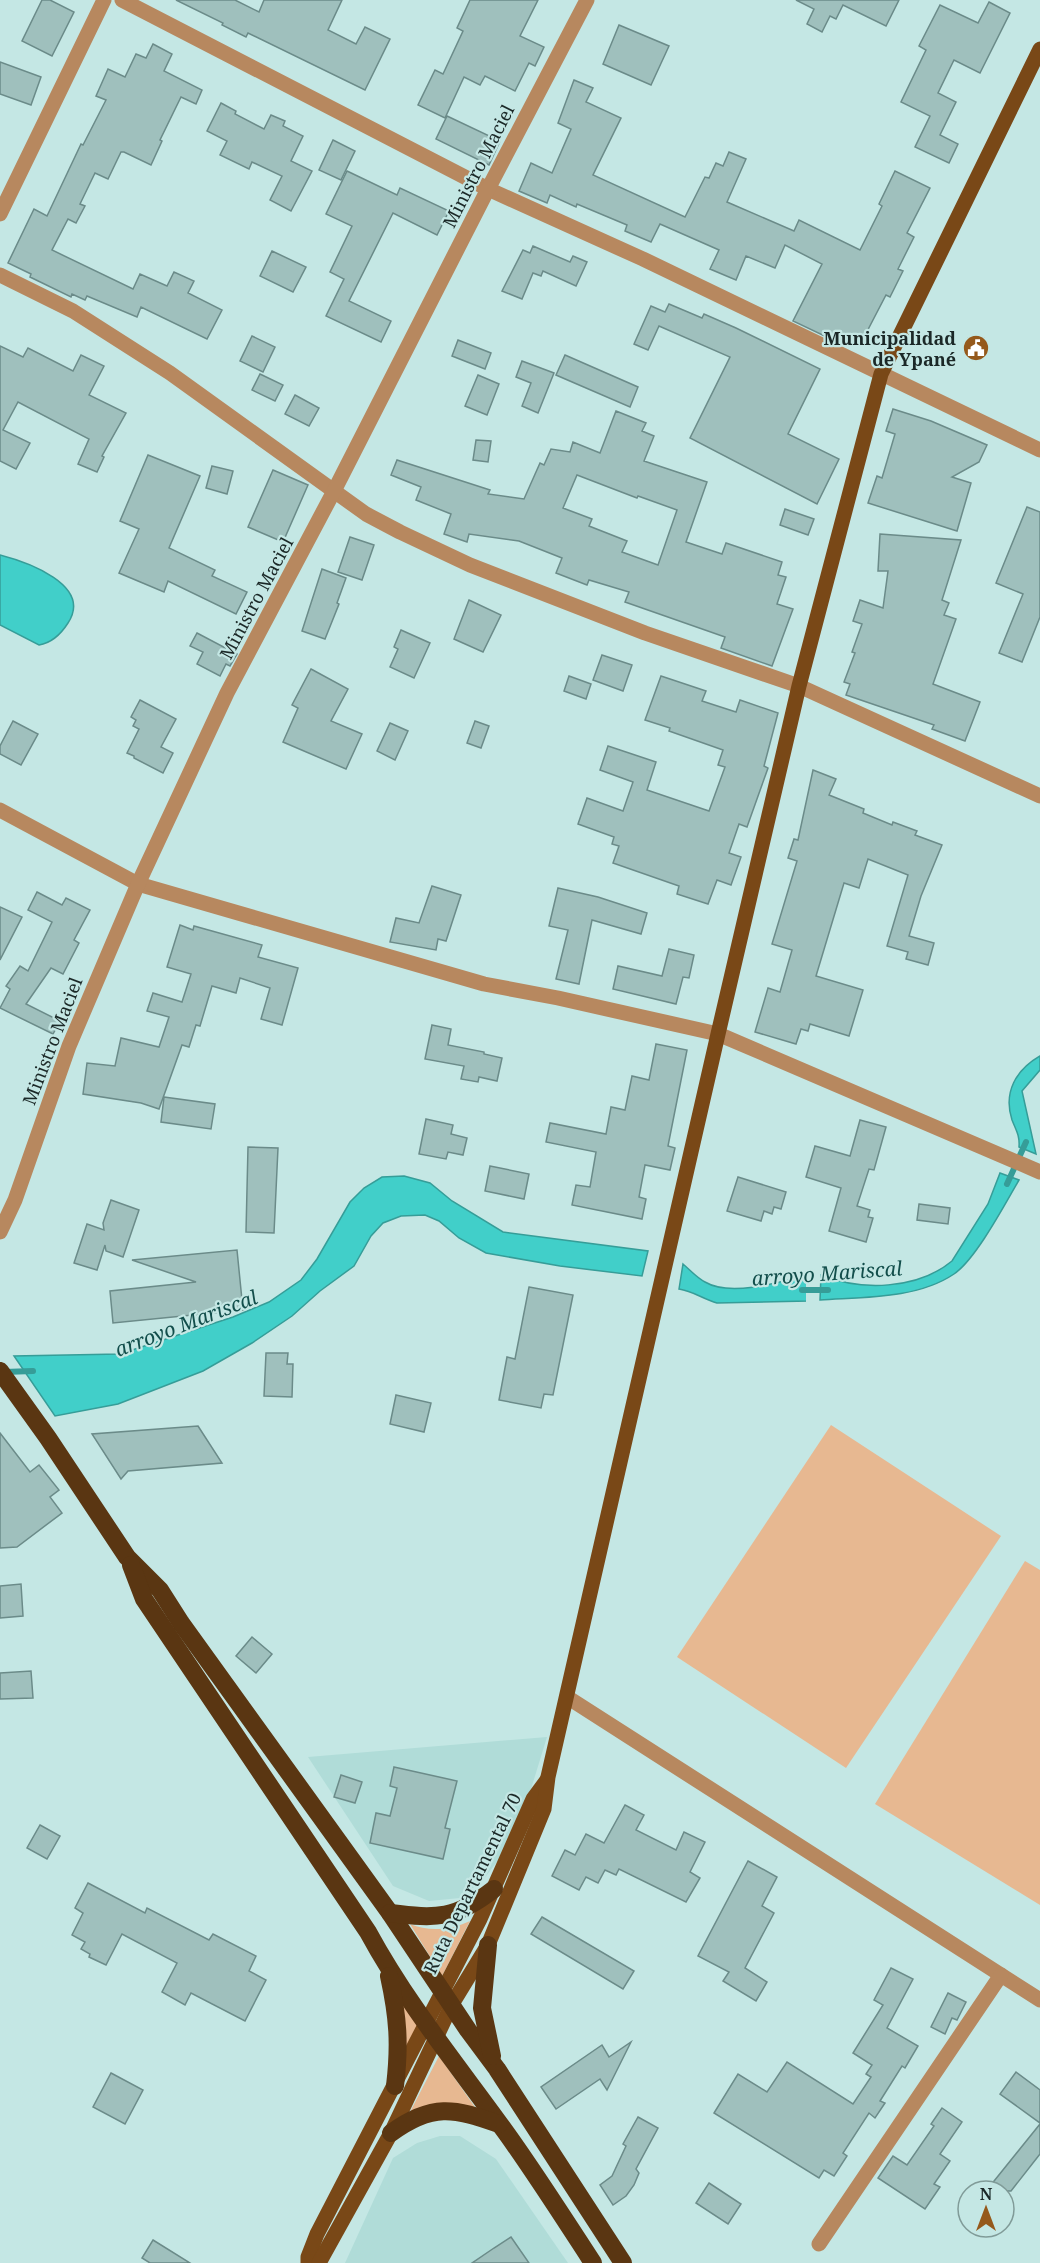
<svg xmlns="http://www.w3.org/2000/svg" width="1040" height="2263" font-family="'Noto Serif',serif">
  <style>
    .built { fill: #b0dcd8 }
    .green { fill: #e7b891 }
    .water { fill: #41cfc9; stroke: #369d98; stroke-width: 1.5 }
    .pier { fill: #c4e7e4 }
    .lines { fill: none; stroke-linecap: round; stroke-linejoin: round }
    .stream { stroke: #369d98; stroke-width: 6 }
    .building { fill: #9fc0bd; stroke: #6b8b89; stroke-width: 1.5; fill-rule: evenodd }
    .minor { stroke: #b7885f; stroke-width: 15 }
    .major { stroke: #794817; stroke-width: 15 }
    .highway { stroke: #5a3612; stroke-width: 18 }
    .labels { text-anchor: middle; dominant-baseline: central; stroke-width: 4.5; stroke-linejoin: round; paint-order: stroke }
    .street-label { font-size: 18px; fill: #1b2827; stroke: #c4e7e4 }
    .poi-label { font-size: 18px; font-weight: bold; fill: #1b2827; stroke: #c4e7e4; text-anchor: end }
    .water-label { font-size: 20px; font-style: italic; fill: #124e4b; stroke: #c4e7e4 }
  </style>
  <rect width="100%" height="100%" fill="#c4e7e4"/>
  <!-- built -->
  <g class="built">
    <path d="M547,1737l-24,78 -17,35 -23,30 -23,18 -31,3 -36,-15 -85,-129z"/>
    <path d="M440,2136h20l36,23 72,104h-223l48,-105 24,-15z"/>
  </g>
  <!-- green -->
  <g class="green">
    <path d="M831,1425l170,111 -155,232 -169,-111z"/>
    <path d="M1025,1561l15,9v335l-165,-101z"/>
    <path d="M470,1921l-28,55 -32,-52c19,8 41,6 60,-3z"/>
    <path d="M401,2000l17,26 -15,25z"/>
    <path d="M439,2056l38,54 -67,2z"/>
  </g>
  <!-- water -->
  <g class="water">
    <path d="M0,555c27,7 93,30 68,68 -7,11 -17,20 -29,22l-39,-20z"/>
    <path d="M1040,1056v14l-18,21 14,63 -17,-7c1,-11 -3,-17 -7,-27 -9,-28 4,-50 28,-64z"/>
    <path d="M1000,1173l19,7c-14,24 -43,79 -65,94 -37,25 -90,23 -134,26l1,-25c40,16 96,15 131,-14l36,-57z"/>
    <path d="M404,1176l26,7 22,18 51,31 145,19 -6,25 -82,-10 -74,-13 -27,-15 -20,-17 -14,-6 -24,1 -18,7 -12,13 -17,30 -34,25 -28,25 -40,27 -49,28 -85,33 -63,12 -41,-60 106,-2 113,-37 36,-15 32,-22 16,-21 33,-57 14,-14 18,-11z"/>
    <path d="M683,1264c7,6 14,14 22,18 25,15 76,0 102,-7l1,26 -91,2c-14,-4 -24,-12 -38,-14z"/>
  </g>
  <!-- pier -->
  <path class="pier" d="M806,1272l4,3 1,26 -3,3h-2z"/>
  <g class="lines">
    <!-- stream -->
    <g class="stream">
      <path d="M1007,1184l19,-42"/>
      <path d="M802,1290h26"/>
      <path d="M4,1372l29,-1"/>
    </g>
  </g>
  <!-- building -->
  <g class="building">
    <path d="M42,0h8l24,12 -22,44 -30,-15z"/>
    <path d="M176,0h59l24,12 5,-12h78l-14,30 28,14 9,-17 25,12 -25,51 -117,-57 -2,4 -24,-12 1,-2z"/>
    <path d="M470,0h68l-18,36 24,11 -9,19 -6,-3 -14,28 -30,-15 -5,9 -16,-8 -19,41 -27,-13 17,-35 8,4 20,-43 -6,-3z"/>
    <path d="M796,0h103l-13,26 -43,-21 -7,14 -6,-3 -8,16 -15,-8 7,-15z"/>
    <path d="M989,2l21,11 -30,60 -26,-13 -16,33 18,9 -16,33 18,9 -9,19 -34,-16 15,-31 -29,-14 25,-52 -7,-4 21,-41 38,18z"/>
    <path d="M619,25l50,21 -18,39 -48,-21z"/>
    <path d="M153,44l19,10 -8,17 38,19 -6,14 -15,-7 -21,43 2,1 -11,24 -27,-13h-3l-13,27 -13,-6 -15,31 5,2 -9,17 -8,-4 -16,31 81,39 7,-15 27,12 7,-14 20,9 -6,12 34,17 -15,29 -66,-32 -4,10 -50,-21 -2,4 -13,-6 -1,3 -41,-20 1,-3 -23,-11 26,-54 13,7 34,-72 2,1 23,-45 -10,-4 12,-27 17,8 11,-23 10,4z"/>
    <path d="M0,62l41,15 -10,28 -31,-11z"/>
    <path d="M574,80l19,8 -7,14 35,16 -28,57 92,42 20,-40 4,1 7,-15 7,3 6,-14 17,7 -19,43 67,29 5,-11 61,30 22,-44 -3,-2 16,-33 35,17 -23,45 7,4 -16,32 5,2 -13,26 -4,-2 -25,48 -24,-12 -4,9 -40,-19 29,-57 -37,-19 -10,23 -29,-12 -10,24 -26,-11 9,-19 -59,-26 -9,18 -26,-11 2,-6 -50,-21 -1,3 -26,-12 -3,8 -28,-12 12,-28 21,10 19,-44 -13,-6z"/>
    <path d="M221,103l15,8 -1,3 29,15 7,-14 14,6 -2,5 20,10 -12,25 21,10 -21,40 -21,-11 12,-24 -30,-14 -3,7 -29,-14 7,-14 -20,-10z"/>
    <path d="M447,116l53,25 -11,24 -53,-26z"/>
    <path d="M333,140l22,11 -14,29 -22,-10z"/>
    <path d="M347,171l50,24 3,-7 49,23 -12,24 -44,-22 -44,88 42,20 -10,21 -55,-26 18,-37 -14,-7 22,-46 -26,-12z"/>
    <path d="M533,246l37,16 3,-6 14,6 -11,24 -33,-15 -2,5 -8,-3 -11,26 -20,-8 21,-41 7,3z"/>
    <path d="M272,251l34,16 -13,25 -33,-16z"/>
    <path d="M669,304l33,14 2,-4 32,14 84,41 -32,65 51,25 -22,45 -127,-66 40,-81 -71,-31 -11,24 -14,-6 17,-38 14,6z"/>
    <path d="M252,336l23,11 -12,25 -23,-11z"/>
    <path d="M458,340l33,13 -6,16 -33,-13z"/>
    <path d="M0,346l23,11 5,-9 45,23 8,-16 23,11 -15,29 37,18 -24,43 2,1 -7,15 -19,-8 11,-25 -71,-37 -15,28 27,13 -14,26 -16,-8z"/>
    <path d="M565,355l73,32 -8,20 -74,-32z"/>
    <path d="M522,361l32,12 -16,40 -16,-7 9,-23 -15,-6z"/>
    <path d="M260,374l23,11 -8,16 -23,-11z"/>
    <path d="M478,375l21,9 -12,31 -22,-9z"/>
    <path d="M295,395l24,13 -10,18 -24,-12z"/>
    <path d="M893,409l38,12 56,24 -8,17 -27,15 19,6 -14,48 -89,-28 9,-27 5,2 13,-44 -9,-3z"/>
    <path d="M616,411l30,12 -4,8 12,5 -10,25 63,21 -21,60 36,12 4,-11 56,19 -4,13 8,2 -9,27 16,5 -21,57 -51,-18 4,-11 -100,-35 4,-10 -40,-12 -2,5 -31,-12 6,-15 -43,-17 -50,-7 -2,8 -23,-8 7,-20 -35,-14 5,-13 -30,-12 6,-15 93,30 -2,4 36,5 16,-36 4,2 7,-16 19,3 3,-10 27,11zM577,475l60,23 1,-2 39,14 -19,55 -36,-13 5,-11 -38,-15 3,-7 -29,-11z"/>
    <path d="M476,440l15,1 -3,21 -15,-2z"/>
    <path d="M148,455l52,21 -31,72 46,22 -3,6 35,16 -11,22 -68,-33 -4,11 -45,-19 20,-44 -19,-8z"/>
    <path d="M212,466l21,5 -6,23 -21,-6z"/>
    <path d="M273,470l35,15 -25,57 -35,-15z"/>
    <path d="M1027,507l13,5v105l-18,45 -23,-9 24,-59 -27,-11z"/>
    <path d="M785,509l29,10 -6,16 -28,-10z"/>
    <path d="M880,534l81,6 -19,60 7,3 -5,12 12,4 -23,65 47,18 -15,39 -33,-12 2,-4 -88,-30 4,-11 -6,-2 11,-29 -3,-1 10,-28 -9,-3 7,-21 23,8 5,-37h-10z"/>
    <path d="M350,537l24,8 -12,35 -24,-8z"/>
    <path d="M322,569l24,9 -9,25 2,1 -14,35 -23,-8z"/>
    <path d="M469,600l32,15 -18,37 -29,-13z"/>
    <path d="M401,630l29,13 -16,35 -24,-11 8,-18 -4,-2z"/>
    <path d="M197,633l40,21 -7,12 -4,-2 -6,12 -23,-12 6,-12 -13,-6z"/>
    <path d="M602,655l30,10 -9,26 -30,-11z"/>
    <path d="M311,669l37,20 -17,32 31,13 -16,35 -63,-27 15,-34 -6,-3z"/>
    <path d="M569,676l22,8 -5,15 -22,-8z"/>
    <path d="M661,676l45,15 -4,10 34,11 4,-12 38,13 -14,53 4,2 -21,59 -8,-3 -10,29 12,4 -10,28 -14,-5 -9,24 -31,-10 2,-8 -66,-23 6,-17 -7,-2 2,-7 -36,-13 9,-26 36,13 10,-29 -33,-12 8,-24 48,16 -9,28 62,21 16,-44 -7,-2 5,-15 -54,-19 1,-3 -25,-8z"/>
    <path d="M140,700l36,19 -15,28 12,6 -10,20 -29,-15v-2l-7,-3 12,-24 -6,-3 3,-6 -5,-3z"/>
    <path d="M13,721l25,13 -17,31 -21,-11v-8z"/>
    <path d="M475,721l14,5 -8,22 -14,-5z"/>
    <path d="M390,723l18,8 -13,29 -18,-9z"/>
    <path d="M813,770l23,9 -7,16 35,14 -1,4 29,12 1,-3 24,9 -2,4 27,10 -21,51 -12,40 25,7 -6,22 -22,-6 2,-7 -21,-6 21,-71 -40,-16 -9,29 -15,-5 -28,93 47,14 -14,46 -39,-12 -2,7 -7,-2 -5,15 -41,-12 13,-44 12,4 12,-42 -20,-6 25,-83 -9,-3 6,-19 4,1z"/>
    <path d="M432,886l29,9 -15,46 -8,-2 -2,11 -46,-8 6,-24 23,5z"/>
    <path d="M558,888l40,9 49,16 -6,21 -49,-14 -13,64 -23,-5 12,-49 -19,-4z"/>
    <path d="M37,892l25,13 4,-7 24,12 -16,30 5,3 -16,31 -12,-6 -25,36 34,17 -7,13 -53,-26 10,-19 -4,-3 14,-20 8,5 24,-49 -24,-12z"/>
    <path d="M0,907l22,10 -22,43z"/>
    <path d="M180,925l13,5 1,-4 68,19 -4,12 40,11 -16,57 -21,-6 9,-31 -30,-10 -4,15 -24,-7 -12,40 -4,-1 -7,22 -7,-2 -23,64 -18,-6 -58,-9 4,-31 28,3 6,-28 38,9 10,-30 -22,-6 6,-18 29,9 9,-28 -24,-7z"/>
    <path d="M669,949l25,6 -5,23 -6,-1 -7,27 -63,-15 5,-23 44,10z"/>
    <path d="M432,1025l19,4 -3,16 36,7v2l18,4 -5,23 -18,-4 -1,5 -17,-3 3,-13 -39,-7z"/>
    <path d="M656,1044l31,6 -19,96 7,2 -5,22 -25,-5 -6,32 7,2 -4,20 -70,-14 4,-20 14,2 6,-35 -50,-10 4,-19 56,11 5,-27 14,3 7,-34 17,4z"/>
    <path d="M164,1097l51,7 -4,25 -50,-7z"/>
    <path d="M426,1119l27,6 -2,9 16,4 -4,17 -15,-3 -2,7 -27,-5z"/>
    <path d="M860,1120l26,7 -12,43 -5,-1 -12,37 13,4 -2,7 5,1 -7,24 -37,-11 12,-43 -35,-11 9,-31 35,10z"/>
    <path d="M248,1147l30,1 -4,85 -28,-1z"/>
    <path d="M490,1166l39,8 -5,25 -39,-8z"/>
    <path d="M738,1177l48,15 -5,17 -7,-2 -2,7 -8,-3 -3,10 -34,-10z"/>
    <path d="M111,1200l28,10 -16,47 -17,-6 -1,-6 -8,25 -23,-7 13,-39 17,6 -1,-7z"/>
    <path d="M919,1204l31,4 -2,16 -31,-4z"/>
    <path d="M237,1250l6,60 -130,13 -3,-32 86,-9 -64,-22z"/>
    <path d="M529,1287l44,8 -20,100 -9,-1 -3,14 -42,-8 8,-43 8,2z"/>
    <path d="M266,1353h22l-1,11h6l-1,33 -28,-1z"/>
    <path d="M396,1395l35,8 -7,29 -34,-8z"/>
    <path d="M198,1426l24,37 -94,8 -7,8 -29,-45z"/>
    <path d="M0,1433l30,39 9,-7 20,25 -9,7 12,16 -45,34 -17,1z"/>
    <path d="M21,1584l2,32 -23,2v-32z"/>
    <path d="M252,1637l20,17 -16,19 -20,-17z"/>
    <path d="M31,1671l2,27 -33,1v-26z"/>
    <path d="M394,1767l63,14 -12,47 5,1 -7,30 -73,-16 6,-30 14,3 7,-28 -7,-2z"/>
    <path d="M341,1775l21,7 -7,21 -21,-6z"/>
    <path d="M625,1805l19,10 -8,15 40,20 8,-18 21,10 -15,30 10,6 -14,24 -67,-33 -3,6 -11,-5 -7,13 -12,-6 -7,13 -27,-14 13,-26 10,5 11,-21 18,9z"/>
    <path d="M40,1825l20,11 -13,23 -20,-11z"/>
    <path d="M748,1861l29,16 -15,29 12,7 -29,55 22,14 -11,19 -33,-20 6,-9 -31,-16z"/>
    <path d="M88,1883l57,30 2,-5 62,32 4,-6 43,22 -7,15 17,9 -21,41 -54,-28 -6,12 -23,-13 15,-29 -55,-29 -16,31 -17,-8 1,-3 -9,-5 4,-7 -13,-7 11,-22 -8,-5z"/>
    <path d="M542,1917l92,54 -11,18 -92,-55z"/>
    <path d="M891,1968l22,11 -26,49 31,18 -13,22 -3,-2 -22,35 5,2 -10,15 -6,-5 -26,40 4,3 -13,20 -10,-6 -5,8 -105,-65 24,-39 29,18 20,-30 66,42 18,-27 -5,-3 6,-9 -19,-12 30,-48 -9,-5z"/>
    <path d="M948,1993l18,9 -9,18 -5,-2 -7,16 -14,-7z"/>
    <path d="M631,2042l-24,48 -7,-11 -44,30 -15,-22 61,-42 7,12z"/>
    <path d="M1016,2072l24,18v33l-40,-29z"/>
    <path d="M111,2073l32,17 -18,34 -32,-17z"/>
    <path d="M942,2108l20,14 -22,32 10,7 -16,23 6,3 -15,22 -47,-31 15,-22 14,9 27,-39 -3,-2z"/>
    <path d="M638,2117l20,11 -22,41 3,4 -5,12 -8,11 -13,9 -13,-20 12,-9 14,-30 -3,-2z"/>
    <path d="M1040,2124v30l-29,37h-25z"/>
    <path d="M709,2183l32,21 -13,20 -32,-21z"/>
    <path d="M511,2237l18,26h-57l22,-15z"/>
    <path d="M153,2240l37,23h-40l-8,-5z"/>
  </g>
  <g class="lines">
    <!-- minor -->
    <g class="minor">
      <path d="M122,0l366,189 155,70 397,191"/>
      <path d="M0,214l104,-214"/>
      <path d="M0,275l73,36 97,62 196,141 34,18 70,33 175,68 154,53 241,110"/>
      <path d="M0,810l138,74 346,100 74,14 160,36 322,138"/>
      <path d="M0,1232l15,-32 54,-154 69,-162 89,-191 107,-202 154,-302 99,-189"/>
      <path d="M567,1697l473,303"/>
      <path d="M819,2244l182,-269"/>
    </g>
    <!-- major -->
    <g class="major">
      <path d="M308,2263v-6l9,-23 163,-315 53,-120 14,-19"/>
      <path d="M319,2263l72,-130 61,-129 36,-59 56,-136 4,-32 170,-743 81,-348 82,-312 159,-325"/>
    </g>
    <!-- highway -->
    <g class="highway">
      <path d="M0,1371l48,67 79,119 33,33 21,33 209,290 78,117 29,39 126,194"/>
      <path d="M131,1565l13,34 224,333c39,72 91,135 139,202 30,42 58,86 86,129"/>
      <path d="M390,1913c47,6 66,6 104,-24"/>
      <path d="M488,1945l-6,63 10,48"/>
      <path d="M389,1976c9,41 11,68 6,110"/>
      <path d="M391,2133c41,-30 63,-25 108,-9"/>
    </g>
  </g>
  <!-- icons -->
  <defs>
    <g id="civic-disc" transform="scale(1.35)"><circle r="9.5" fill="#95591b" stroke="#c4e7e4"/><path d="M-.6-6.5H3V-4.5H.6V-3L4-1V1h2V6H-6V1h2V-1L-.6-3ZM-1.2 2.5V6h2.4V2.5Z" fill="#fff"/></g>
  </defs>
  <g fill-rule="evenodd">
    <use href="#civic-disc" x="976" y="348"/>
  </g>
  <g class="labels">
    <!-- street labels -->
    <g class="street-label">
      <text transform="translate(478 166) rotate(-63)">Ministro Maciel</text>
      <text transform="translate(256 598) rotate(-62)">Ministro Maciel</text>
      <text transform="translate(52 1041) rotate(-69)">Ministro Maciel</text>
      <text transform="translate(472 1883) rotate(-64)">Ruta Departamental 70</text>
    </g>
    <!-- poi labels -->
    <g class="poi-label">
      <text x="956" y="338">Municipalidad<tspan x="956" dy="21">de Ypané</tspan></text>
    </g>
    <!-- water labels -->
    <g class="water-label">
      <text transform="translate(827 1273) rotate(-4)">arroyo Mariscal</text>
      <text transform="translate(186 1323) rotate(-21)">arroyo Mariscal</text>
    </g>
  </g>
  <!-- north arrow -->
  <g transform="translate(986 2209)"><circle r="28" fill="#c4e7e4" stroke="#809b98" stroke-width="1.5"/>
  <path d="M0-4.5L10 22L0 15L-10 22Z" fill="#95591b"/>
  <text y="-9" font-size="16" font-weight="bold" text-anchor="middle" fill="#1b2827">N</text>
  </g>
</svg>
